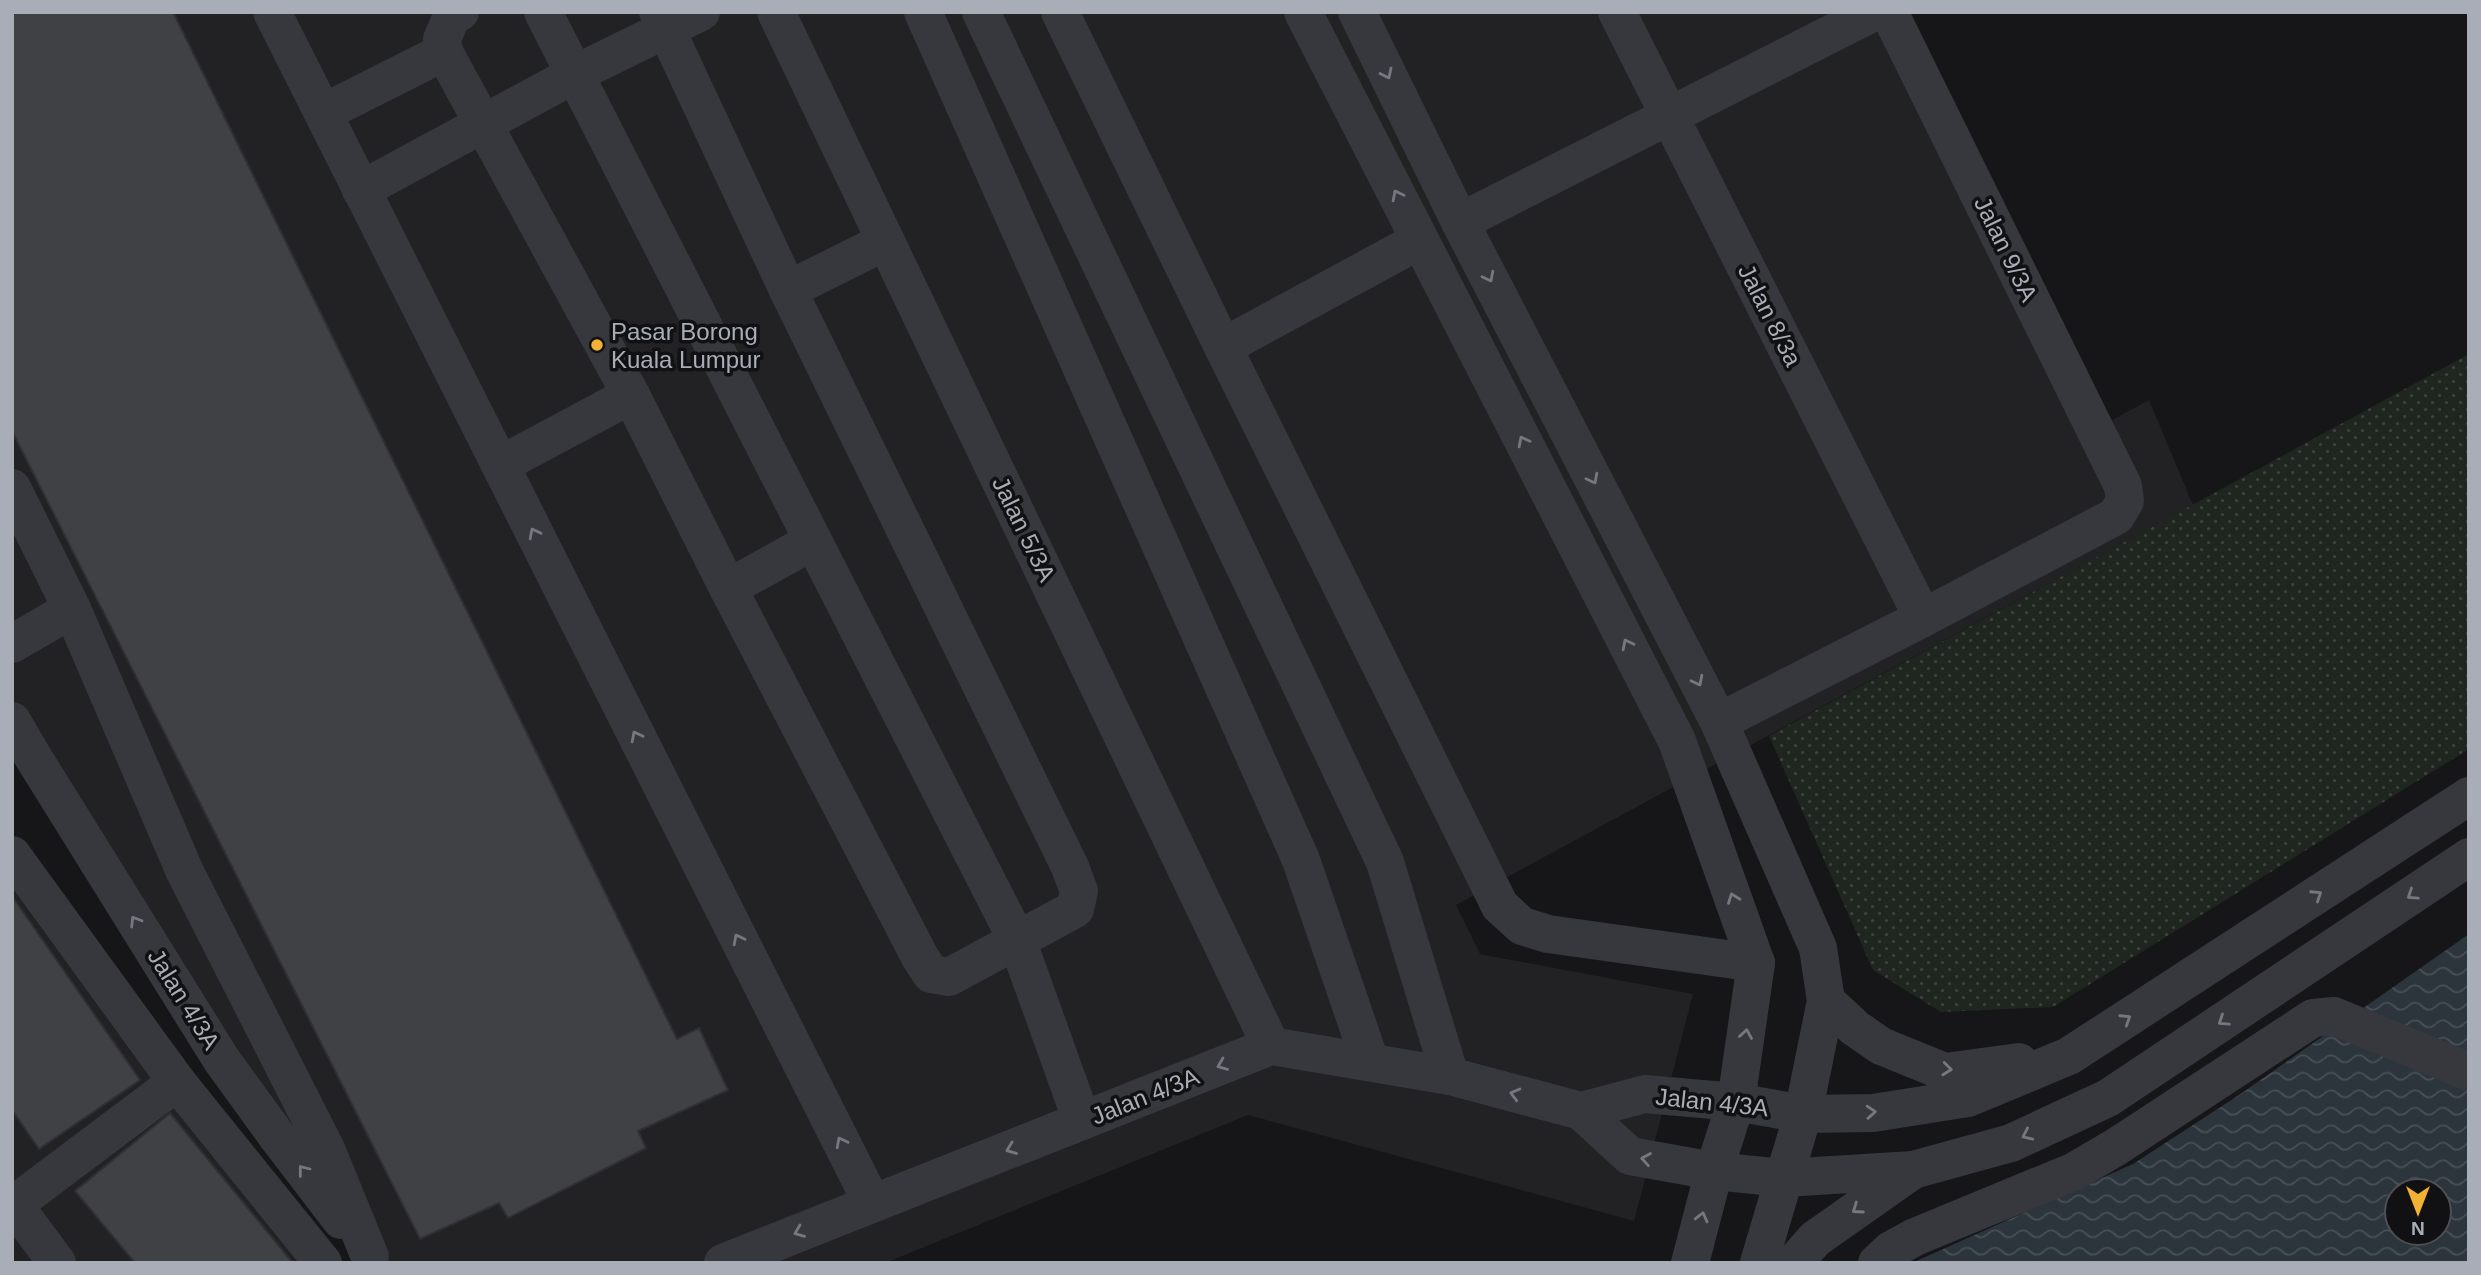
<svg xmlns="http://www.w3.org/2000/svg" width="2481" height="1275" font-family="Helvetica,sans-serif">
  <style>
    .built { fill: #222225 }
    .grass { fill: url(#grass-dots) }
    .water { fill: url(#water-waves); fill-rule: evenodd }
    .building { fill: #404145; stroke: #303034; stroke-width: 2 }
    .lines { fill: none; stroke-linecap: round; stroke-linejoin: round }
    .minor { stroke: #37383d; stroke-width: 38 }
    .oneway { stroke: #757881 }
    .poi-dot { fill: #f2b134; stroke: #111113; stroke-width: 2.5 }
    .labels { text-anchor: middle; dominant-baseline: central; stroke-width: 7; stroke-linejoin: round; paint-order: stroke }
    .street-label { font-size: 24px; fill: #a8adb8; stroke: #111113 }
    .poi-label { font-size: 24px; fill: #a8adb8; stroke: #111113; text-anchor: start }
  </style>
  <defs>
    <pattern id="grass-dots" width="8" height="8" patternUnits="userSpaceOnUse" patternTransform="scale(1.75)"><rect width="8" height="8" fill="#1e261f"/><path d="M2 2h.1M6 6h.1" fill="none" stroke="#3c433d" stroke-width="1.8" stroke-linecap="round"/></pattern>
    <pattern id="water-waves" width="16" height="10" patternUnits="userSpaceOnUse" patternTransform="scale(1.75)"><rect width="16" height="10" fill="#2c353c"/><path d="M0 5q4-4 8 0t8 0" fill="none" stroke="#485056"/></pattern>
  </defs>
  <rect width="100%" height="100%" fill="#161618"/>
  <!-- built -->
  <g class="built">
    <path d="M12,12h1894l199,412 44,-24 44,105 -737,400 24,49 213,40 -59,227 -386,-106 -363,148h-514l-359,-532z"/>
    <path d="M12,871l298,392h-298z"/>
  </g>
  <!-- grass -->
  <path class="grass" d="M2469,354v395l-416,258 -112,5 -68,-42 -104,-234z"/>
  <!-- water -->
  <path class="water" d="M2469,934v329h-557l221,-99 106,-69zM2397,1191h42v42h-42z"/>
  <!-- building -->
  <g class="building">
    <path d="M12,12h161l504,1027 22,-11 29,62 -90,41 8,17 -138,70 -9,-15 -79,36 -408,-808z"/>
    <path d="M12,896l128,184 -101,69 -27,-39z"/>
    <path d="M170,1113l123,150h-158l-60,-72z"/>
  </g>
  <g class="lines">
    <!-- minor -->
    <g class="minor">
      <path d="M272,12l600,1191"/>
      <path d="M460,12l-8,4 -10,23 2,13 187,343 97,193 192,369 11,17 18,3 126,-68 4,-18 -9,-24 -282,-577"/>
      <path d="M543,12l474,928 65,181"/>
      <path d="M658,12l130,278 98,-49"/>
      <path d="M776,12l495,1034"/>
      <path d="M923,12l378,848 69,201"/>
      <path d="M981,12l404,850 65,214"/>
      <path d="M1060,12l163,335 277,559 22,20 26,8 208,29"/>
      <path d="M1303,12l374,729 79,222 -20,139 -22,69 -24,92"/>
      <path d="M1357,12l103,210 259,500 99,226 8,53 -23,113 -44,149"/>
      <path d="M1617,12l306,606"/>
      <path d="M323,113l121,-61"/>
      <path d="M361,190l214,-116 126,-62"/>
      <path d="M1460,222l414,-210"/>
      <path d="M1223,347l197,-107"/>
      <path d="M500,465l131,-70"/>
      <path d="M12,488l60,121 113,263 141,277 44,108"/>
      <path d="M728,588l85,-47"/>
      <path d="M12,644l60,-35"/>
      <path d="M12,721l21,36 188,302 58,80 62,81"/>
      <path d="M1719,722l204,-104 193,-102 9,-15 -2,-15 -234,-474"/>
      <path d="M12,855l165,227 146,181"/>
      <path d="M1826,1001l29,27 26,18 64,26 74,-10"/>
      <path d="M1581,1111l49,45 84,15 70,7 129,-8 98,-27 97,-45 361,-241"/>
      <path d="M12,1202l45,61"/>
      <path d="M12,1206l165,-124"/>
      <path d="M723,1263l548,-217 179,30 131,35 64,-17 91,8 67,12 70,-1 95,-15 101,-42 400,-260"/>
      <path d="M1794,1263l21,-24 98,-69"/>
      <path d="M1877,1263l14,-13 24,-13 160,-66 41,-24 197,-129 21,-2 135,56"/>
    </g>
  </g>
  <!-- one-way arrows -->
  <defs><path id="oneway-chevron" d="M-2-3.5L2.5 0L-2 3.5" fill="none" stroke-width="1.6" stroke-linecap="round" stroke-linejoin="round" transform="scale(1.75)"/></defs>
  <g class="oneway">
    <use href="#oneway-chevron" transform="translate(1387 74) rotate(64)"/>
    <use href="#oneway-chevron" transform="translate(1397 195) rotate(-117)"/>
    <use href="#oneway-chevron" transform="translate(1489 277) rotate(63)"/>
    <use href="#oneway-chevron" transform="translate(1523 441) rotate(-117)"/>
    <use href="#oneway-chevron" transform="translate(1593 479) rotate(63)"/>
    <use href="#oneway-chevron" transform="translate(534 533) rotate(-117)"/>
    <use href="#oneway-chevron" transform="translate(1627 644) rotate(-117)"/>
    <use href="#oneway-chevron" transform="translate(1698 681) rotate(63)"/>
    <use href="#oneway-chevron" transform="translate(636 736) rotate(-117)"/>
    <use href="#oneway-chevron" transform="translate(2317 895) rotate(-33)"/>
    <use href="#oneway-chevron" transform="translate(2412 895) rotate(146)"/>
    <use href="#oneway-chevron" transform="translate(1733 898) rotate(-110)"/>
    <use href="#oneway-chevron" transform="translate(135 921) rotate(-122)"/>
    <use href="#oneway-chevron" transform="translate(738 939) rotate(-117)"/>
    <use href="#oneway-chevron" transform="translate(2126 1019) rotate(-33)"/>
    <use href="#oneway-chevron" transform="translate(2223 1021) rotate(146)"/>
    <use href="#oneway-chevron" transform="translate(1746 1034) rotate(-81)"/>
    <use href="#oneway-chevron" transform="translate(1222 1065) rotate(158)"/>
    <use href="#oneway-chevron" transform="translate(1947 1069) rotate(6)"/>
    <use href="#oneway-chevron" transform="translate(1515 1094) rotate(-165)"/>
    <use href="#oneway-chevron" transform="translate(1871 1112) rotate(-4)"/>
    <use href="#oneway-chevron" transform="translate(2027 1135) rotate(155)"/>
    <use href="#oneway-chevron" transform="translate(841 1142) rotate(-117)"/>
    <use href="#oneway-chevron" transform="translate(1011 1149) rotate(159)"/>
    <use href="#oneway-chevron" transform="translate(1646 1159) rotate(-170)"/>
    <use href="#oneway-chevron" transform="translate(303 1170) rotate(-128)"/>
    <use href="#oneway-chevron" transform="translate(1857 1209) rotate(145)"/>
    <use href="#oneway-chevron" transform="translate(1702 1217) rotate(-76)"/>
    <use href="#oneway-chevron" transform="translate(799 1232) rotate(158)"/>
  </g>
  <!-- markers -->
  <circle class="poi-dot" cx="597" cy="345" r="7"/>
  <g class="labels">
    <!-- street labels -->
    <g class="street-label">
      <text transform="translate(2006 249) rotate(64)">Jalan 9/3A</text>
      <text transform="translate(1770 315) rotate(63)">Jalan 8/3a</text>
      <text transform="translate(1024 529) rotate(64)">Jalan 5/3A</text>
      <text transform="translate(184 999) rotate(58)">Jalan 4/3A</text>
      <text transform="translate(1145 1096) rotate(-22)">Jalan 4/3A</text>
      <text transform="translate(1712 1102) rotate(6)">Jalan 4/3A</text>
    </g>
    <!-- poi labels -->
    <g class="poi-label">
      <text x="611" y="331">Pasar Borong<tspan x="611" dy="28">Kuala Lumpur</tspan></text>
    </g>
  </g>
  <!-- border -->
  <rect width="2481" height="1275" fill="none" stroke="#a8adb8" stroke-width="28"/>
  <!-- north arrow -->
  <g transform="translate(2418 1212) rotate(180)"><circle r="33" fill="#111113" stroke="#4d4f55" stroke-width="2"/>
  <path d="M0-5L12 26L0 18L-12 26Z" fill="#f2b134"/>
  <text y="-10" font-size="19" font-weight="bold" text-anchor="middle" fill="#a8adb8">N</text>
  </g>
</svg>
